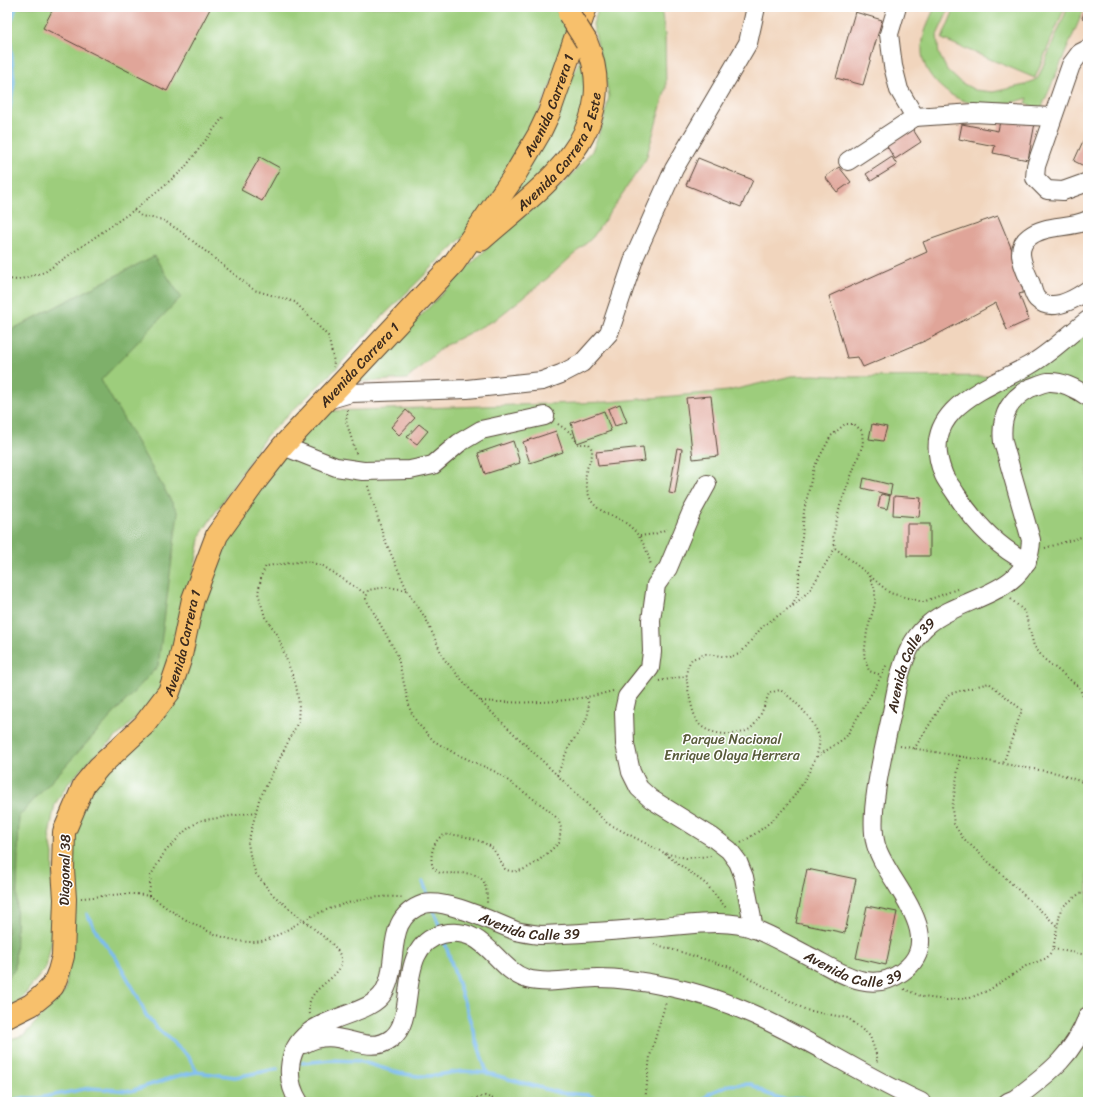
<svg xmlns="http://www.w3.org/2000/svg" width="1095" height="1109" font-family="Sriracha,sans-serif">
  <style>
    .built { fill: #f1d5bd }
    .green { fill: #9dcd7b; stroke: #6c7c4c }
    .forest { fill: #7eb06b; stroke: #5c6d44 }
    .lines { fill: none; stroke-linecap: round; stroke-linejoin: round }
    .stream { stroke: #7bbcf0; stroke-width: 3.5 }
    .building { fill: #e0a599 }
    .minor-casing { stroke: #564638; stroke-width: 20 }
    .major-casing { stroke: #564638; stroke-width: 24 }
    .path { stroke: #564638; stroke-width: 2; stroke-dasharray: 1 3; stroke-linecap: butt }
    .minor { stroke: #fff; stroke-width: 18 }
    .major { stroke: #f7c06c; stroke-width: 22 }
    .major-bridge-casing { stroke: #564638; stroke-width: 24; stroke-linecap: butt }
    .major-bridge { stroke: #f7c06c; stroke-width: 22 }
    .labels { text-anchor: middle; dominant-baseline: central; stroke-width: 3; stroke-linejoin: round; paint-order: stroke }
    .street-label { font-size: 14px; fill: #3b2a1e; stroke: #fff }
    .park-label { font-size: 14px; fill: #585b3a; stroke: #fff }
  </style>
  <rect width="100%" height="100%" fill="#fff"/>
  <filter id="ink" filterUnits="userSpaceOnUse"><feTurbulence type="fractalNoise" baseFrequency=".025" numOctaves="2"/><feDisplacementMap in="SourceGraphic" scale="8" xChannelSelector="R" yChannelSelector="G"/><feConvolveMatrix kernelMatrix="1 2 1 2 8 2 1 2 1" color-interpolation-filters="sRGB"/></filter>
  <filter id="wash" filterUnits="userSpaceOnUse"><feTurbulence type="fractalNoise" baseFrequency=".012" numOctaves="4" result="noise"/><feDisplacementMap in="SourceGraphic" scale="16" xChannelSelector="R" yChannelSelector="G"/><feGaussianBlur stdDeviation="0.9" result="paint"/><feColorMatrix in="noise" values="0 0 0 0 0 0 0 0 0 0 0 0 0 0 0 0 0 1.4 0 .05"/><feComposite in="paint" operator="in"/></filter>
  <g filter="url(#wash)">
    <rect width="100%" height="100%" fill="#f2e6cd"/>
    <!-- built -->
    <path class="built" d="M661,7h427v299l-7,9 -75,61 -154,1 -38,-2 -22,1 -64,15 -120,11 -280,9 29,-29 50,-4 37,-32 52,-27 97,-82 25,-39 47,-162z"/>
    <!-- green -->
    <g class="green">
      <path d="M7,7h548l13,23 -8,33 -41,95 -48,71 -90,89 -47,53 -68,65 -65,98 -6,32 -28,119 -44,46 -33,29 -22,24 -13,20 -6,32 4,18 -1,86 -6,27 -28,36 -11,5z"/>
      <path d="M599,7h62l4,29 1,52 -20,71 -53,78 -44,40 -53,42 -52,27 -37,33 -50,3 107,-111 43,-42 58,-46 27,-32 12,-31 5,-24 -16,-72z"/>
      <path d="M935,7h15l-13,28 2,19 8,16 13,12 15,8 18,2 32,-7 13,-7 30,-71h17l-44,102 -15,-5 2,-6c-33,11 -69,11 -93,-17 -8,-9 -14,-21 -13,-33 1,-15 7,-28 13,-41z"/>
      <path d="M955,7h110l-30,71 -93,-39z"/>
      <path d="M581,57c3,15 8,33 5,48 -10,46 -55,77 -87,107l47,-75z"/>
      <path d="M1088,317v785h-1081v-62l17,-5 42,-45 4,-129 6,-44 17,-34 55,-54 68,-185 41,-63 71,-70 280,-9 120,-11 64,-15 22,-1 38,2 154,-1z"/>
    </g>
    <!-- forest -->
    <path class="forest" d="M154,256l27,41 -80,83 77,133 -20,153 -139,150 -4,153 -8,9v-646z"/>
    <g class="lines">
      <!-- stream -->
      <g class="stream">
        <path d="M7,125l7,-43 -5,-54 7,-21"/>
        <path d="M423,882l6,16"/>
        <path d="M433,909l8,21"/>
        <path d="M87,914l12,22 17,22 21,37 9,20 12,14 31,28 8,15"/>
        <path d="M444,940l43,133"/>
        <path d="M302,1063l29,-3 28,1 40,12 18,3h12l34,-5 24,2 73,20 28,2 17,7"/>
        <path d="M7,1101l17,-3h15l51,-10 41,3 46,-15 20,-4 38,5 42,-8"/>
        <path d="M701,1102l9,-9 19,-8 22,-1 14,9 20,7 17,-2 17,4"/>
      </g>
    </g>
    <g id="blocks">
      <!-- building -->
      <g class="building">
        <path d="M54,7h157l-44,84 -124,-63z"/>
        <path d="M1087,7h1v14l-6,-3z"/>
        <path d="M855,12l27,8 -19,65 -27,-7z"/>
        <path d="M1001,116l34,7 -7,37 -35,-7 2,-7 -36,-7 3,-15 36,7z"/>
        <path d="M912,128l9,14 -26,17 -9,-14z"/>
        <path d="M1088,130v38l-14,-7z"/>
        <path d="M260,157l20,11 -18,33 -21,-11z"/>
        <path d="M892,157l5,8 -26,16 -5,-7z"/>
        <path d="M698,158l55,22 -12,27 -55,-22z"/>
        <path d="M839,167l12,15 -14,10 -12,-15z"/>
        <path d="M998,216l31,75 -10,3 10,26 -22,10 -11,-27 -69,37 -64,27 -5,-10 -11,1 -18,-62 98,-44 -4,-10z"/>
        <path d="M711,396l7,60 -25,3 -7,-61z"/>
        <path d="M620,404l7,18 -12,4 -7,-17z"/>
        <path d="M406,410l9,8 -16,17 -8,-8z"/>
        <path d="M604,411l7,20 -34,12 -6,-20z"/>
        <path d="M419,424l9,7 -11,13 -10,-7z"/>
        <path d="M872,424l15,3 -4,14 -14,-2z"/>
        <path d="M556,431l7,21 -33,11 -7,-21z"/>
        <path d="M513,441l7,22 -35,11 -7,-21z"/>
        <path d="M643,447l2,14 -47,5 -2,-14z"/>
        <path d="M677,448l5,1 -7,45 -6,-1z"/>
        <path d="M864,478l28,7 -2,10 -28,-7z"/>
        <path d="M881,494l9,2 -3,13 -9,-2z"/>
        <path d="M894,496l27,2 -2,19 -26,-2z"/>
        <rect x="907" y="524" width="23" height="32"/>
        <path d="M807,869l49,10 -11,54 -49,-10z"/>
        <path d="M867,906l30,6 -11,53 -30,-7z"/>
      </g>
    </g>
  </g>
  <g filter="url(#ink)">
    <use href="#blocks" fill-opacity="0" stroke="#564638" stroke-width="1"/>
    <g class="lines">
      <!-- minor casing -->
      <g class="minor-casing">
        <g id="minor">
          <path d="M897,7l-8,27 4,32 6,24 16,27 59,-4 78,4"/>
          <path d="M1088,49l-8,4 -9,12 -35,101 -1,12 12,12 16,1 25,-9"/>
          <path d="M848,161l67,-44"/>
          <path d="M1088,220c-18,9 -43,4 -59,17 -16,12 -4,32 2,47 1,4 3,12 6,15 14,14 38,0 51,-9"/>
          <path d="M327,400l24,-7 116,-4 75,-8 19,-7 21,-11 27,-30 26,-77 39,-87 74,-126 8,-36"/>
          <path d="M283,446l53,21 27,4 47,-1 23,-5 26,-22 22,-13 64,-14"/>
          <path d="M707,484l-16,29 -23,55 -12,17 -5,35 1,32 -2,16 -23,29 -3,14 1,33 6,28 8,16 12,11 61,38 17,13 9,12 6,15 10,52"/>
          <path d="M1027,562c-30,-15 -53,-40 -71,-68 -4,-7 -11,-14 -13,-21 -25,-63 42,-84 85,-107 22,-12 40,-31 60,-46"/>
          <path d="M304,1044c35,-21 61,15 88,-6 27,-20 2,-93 51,-104 43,-9 52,35 84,45 22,6 48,-1 70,-1 24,0 50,4 73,9 92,18 168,77 251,115"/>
          <path id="s1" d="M299,1102c-7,-11 -10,-21 -9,-34 4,-56 76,-46 94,-76 17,-30 -2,-74 40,-88 21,-6 71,19 92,27 8,2 16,3 24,4 40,-1 81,-5 121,-8 30,-2 65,-9 94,2 17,7 35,17 52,26 30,15 62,41 95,17 49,-35 -16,-90 -26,-127 -9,-31 9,-100 16,-133 3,-14 5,-30 10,-44 5,-17 14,-34 28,-45 33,-27 100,-29 101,-83l-28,-98c-3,-25 5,-42 27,-54 6,-2 12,-5 18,-6 14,-1 29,7 40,15"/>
          <path d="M1008,1102l7,-3c34,-26 57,-42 73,-83"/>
        </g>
      </g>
      <!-- major casing -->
      <g class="major-casing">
        <g id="major">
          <path id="s2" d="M481,240c60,-53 144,-107 105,-199"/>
          <path id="s3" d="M7,1017l24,-12 11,-9 11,-10 6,-15 4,-15 2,-57 -2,-30 1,-37 20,-47 15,-18 45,-42 25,-33 11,-32 13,-61 24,-64 41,-57 25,-32 171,-183 59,-85 26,-44 10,-21 37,-106"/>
        </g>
      </g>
      <!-- path -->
      <g class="path">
        <path d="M134,210l7,6 22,4 17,11 74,59 41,12 33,34 6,26 -1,5"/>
        <path d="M7,279l11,1 27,-8 89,-62 49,-40 41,-54"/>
        <path d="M348,410l-2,11 11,35"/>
        <path d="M558,424l13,9 7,11h11c8,11 -2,19 -3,29 -1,8 1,20 5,27 5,9 13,12 22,16 23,10 32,26 38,49"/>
        <path d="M368,486l16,52 23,52 19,29 18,40 36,42 127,122 57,30 22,5 26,-2"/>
        <path d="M640,536l15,-2 12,-5"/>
        <path d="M1045,548l43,-13"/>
        <path d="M870,576l20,17 33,9 34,-13"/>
        <path d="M407,590l-20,-3 -19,3 -2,9 31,55 13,55 4,9 6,8 14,15 20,12 42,19 50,36 12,11 3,9 -2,15c-13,11 -36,36 -54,26 -4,-7 -8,-15 -13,-21 -6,-7 -41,-17 -50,-12 -9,5 -13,22 -9,31 2,2 5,5 7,6 27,2 48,-8 47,30"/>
        <path d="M1011,599l14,13 9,34 10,13 35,28 9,21"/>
        <path d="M793,606l17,-16 25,-42"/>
        <path d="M659,681l28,-5"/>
        <path d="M481,701c46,3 88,2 132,-10"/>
        <path d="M900,746l157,27 31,11"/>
        <path d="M914,749l35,-55 40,-11 33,27 -19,54"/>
        <path d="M960,756l-8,53 2,15 8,13 95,89"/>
        <path d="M817,757l29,-20 30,-51 11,-22"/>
        <path d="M557,775c4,-8 7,-18 11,-26 9,-17 26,-31 19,-51"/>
        <path d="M741,843c34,-21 53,-41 71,-77 4,-8 9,-21 7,-29 -5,-18 -24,-37 -39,-47l-11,3c-4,11 -10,31 -21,37 -13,7 -39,5 -49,-6 -7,-9 -14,-43 -12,-54 0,-3 3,-8 5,-11l14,-5 23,3 11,-3 23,-28 29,-20 6,-13 6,-82 10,-44 17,-31 14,-12h9l8,7 1,13 -23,62 -7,30 2,12 33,26 7,15v15l-8,27 -3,25 5,15 12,4"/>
        <path d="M665,854l41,30 21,25"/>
        <path d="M149,896l2,-21 13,-22 22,-23 13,-9 57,-9"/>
        <path d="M81,898c19,-1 49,-7 67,-2 8,2 15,10 22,14 24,15 53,32 82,32 18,0 34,-12 50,-21 26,-14 72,-29 102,-23"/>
        <path d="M654,944l76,23 76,43 42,8 22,18 8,24 -3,2"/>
        <path d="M1053,949l35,6"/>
        <path d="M904,989l19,8 24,3 23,-2 19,-8 37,-24 21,-8 6,-9 8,-41 18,-14 9,-1"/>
        <path d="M310,1014c-10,-33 57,-37 20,-72l-57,-47 -17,-21 -5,-14 -3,-17 11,-43 39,-78 1,-18 -3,-19 -19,-51 -12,-17 -7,-24 4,-19 4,-8 40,-5 17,5 43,28"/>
        <path d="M461,1102l24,-6 16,6"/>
        <path d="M645,1102l5,-46 16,-54"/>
      </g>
      <!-- minor -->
      <use href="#minor" class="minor"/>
      <!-- major -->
      <use href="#major" class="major"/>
      <!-- major-bridge casing -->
      <g class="major-bridge-casing">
        <path id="major-bridge" d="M569,14l17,27"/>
      </g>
      <!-- major-bridge -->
      <use href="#major-bridge" class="major-bridge"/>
    </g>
  </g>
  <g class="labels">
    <!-- street labels -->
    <g class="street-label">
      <text stroke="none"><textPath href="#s3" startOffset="1100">Avenida Carrera 1</textPath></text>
      <text stroke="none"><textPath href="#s2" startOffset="121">Avenida Carrera 2 Este</textPath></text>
      <text stroke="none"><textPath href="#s3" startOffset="776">Avenida Carrera 1</textPath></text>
      <text stroke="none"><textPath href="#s3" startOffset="440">Avenida Carrera 1</textPath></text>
      <text stroke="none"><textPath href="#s1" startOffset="1095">Avenida Calle 39</textPath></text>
      <text transform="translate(65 870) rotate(-89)">Diagonal 38</text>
      <text stroke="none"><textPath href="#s1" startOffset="376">Avenida Calle 39</textPath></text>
      <text stroke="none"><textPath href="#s1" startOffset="712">Avenida Calle 39</textPath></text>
    </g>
    <!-- park labels -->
    <g class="park-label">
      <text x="732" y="739">Parque Nacional<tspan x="732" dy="16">Enrique Olaya Herrera</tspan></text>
    </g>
  </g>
  <!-- margin -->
  <rect width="1095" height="1109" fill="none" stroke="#fff" stroke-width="24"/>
</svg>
